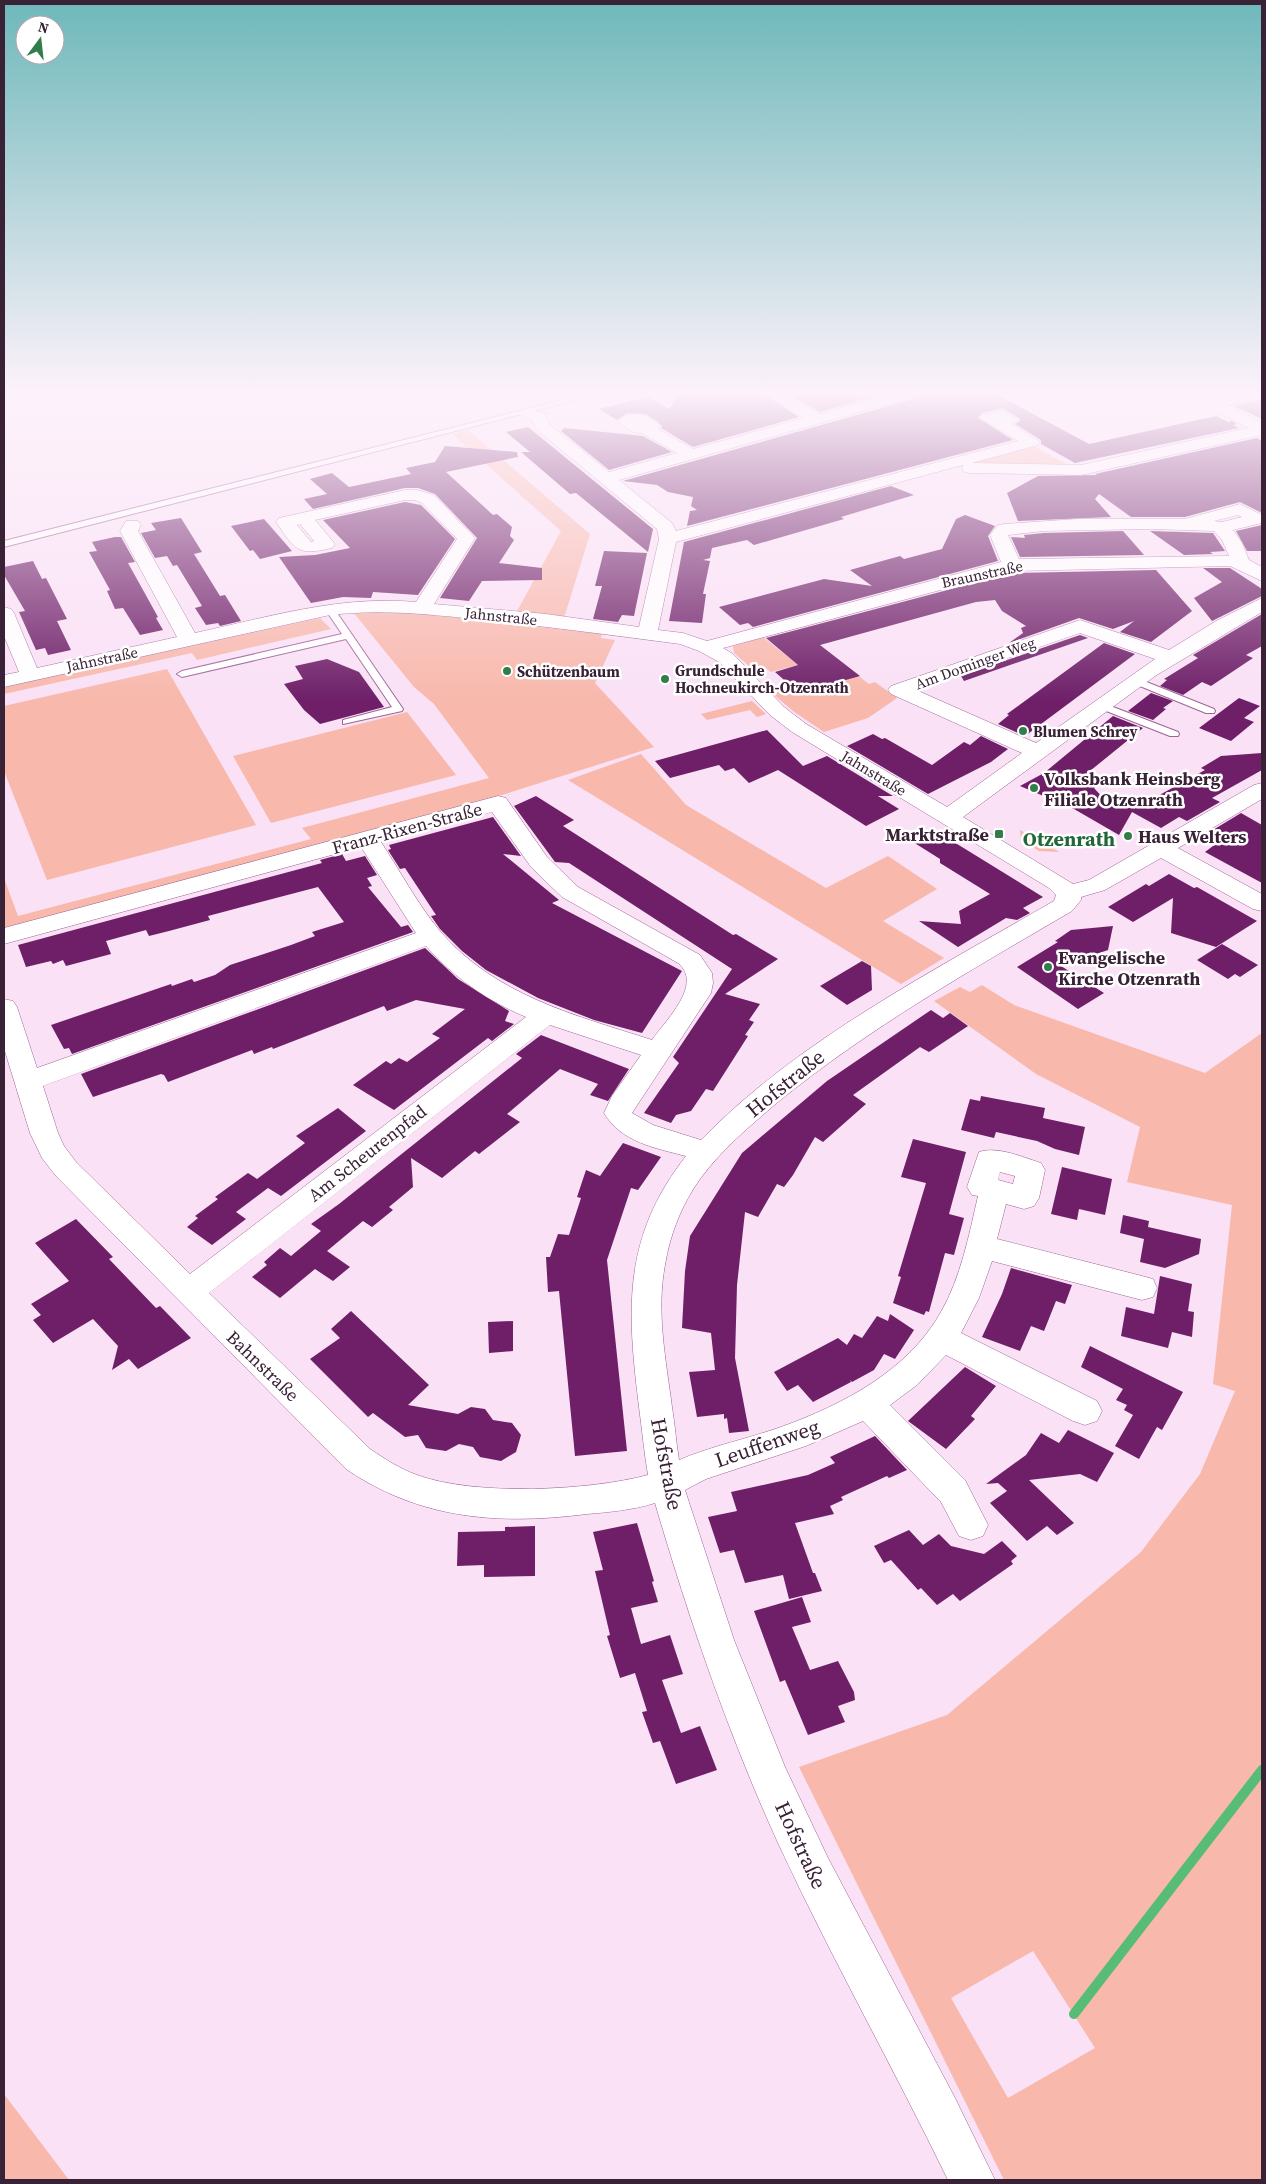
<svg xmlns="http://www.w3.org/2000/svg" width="1266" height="2184" font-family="'Source Serif 4',serif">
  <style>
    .green { fill: #f8b8ac; fill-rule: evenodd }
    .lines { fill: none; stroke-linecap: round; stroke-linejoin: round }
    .stream { stroke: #57bd76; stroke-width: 10 }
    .building { fill: #6e1f68 }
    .lane-casing { stroke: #9d6496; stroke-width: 2 }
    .street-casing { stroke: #9d6496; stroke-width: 1 }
    .lane { fill: #fff; fill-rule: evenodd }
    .street { fill: #fff; fill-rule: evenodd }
    .poi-dot { fill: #337d4a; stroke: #fff; stroke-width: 2 }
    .labels { text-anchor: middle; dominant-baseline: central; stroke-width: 5; stroke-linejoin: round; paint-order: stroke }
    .far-street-label { font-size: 15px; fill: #392136; stroke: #fff }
    .far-poi-label { font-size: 15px; font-weight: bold; fill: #392136; stroke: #fff; text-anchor: start }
    .poi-label { font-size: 18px; font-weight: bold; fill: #392136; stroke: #fff; text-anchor: start }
    .street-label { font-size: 18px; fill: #392136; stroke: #fff }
    .quarter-label { font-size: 20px; font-weight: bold; fill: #236639; stroke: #fff }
    .near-street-label { font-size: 21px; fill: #392136; stroke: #fff }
  </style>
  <rect width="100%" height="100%" fill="#fae1f6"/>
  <!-- green -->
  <g class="green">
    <path d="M468,430l122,104 -26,84 -48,-5 45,-82 -109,-97z"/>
    <path d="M1032,445l34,19h-90l-4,-3z"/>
    <path d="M353,612h53l196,22 -1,4 14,2 -20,43 59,64 -152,48 -498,136v-53l14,38 293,-77 -9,-11 187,-50 -55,-74 -20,-17z"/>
    <path d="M320,618l11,11 -134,31 -5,-7 -188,41v-7z"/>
    <path d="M763,637l35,28 -27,7 -4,-3 -11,3 -22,-19 -1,-7z"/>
    <path d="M167,669l89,156 -209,55 -43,-109v-65z"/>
    <path d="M851,670l18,14 6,-2 22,16 -29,20 -44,14 -31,-21 -21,-18 20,-6 7,6 40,-11z"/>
    <path d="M752,701l14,13 -9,3 -7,-7 -43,10 -6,-6z"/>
    <path d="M407,712l49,63 -185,48 -38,-67z"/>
    <path d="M641,754l45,51 140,83 62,-32 49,33 -54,32 61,37 -43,26 -333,-204z"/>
    <path d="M1020,830l39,22 -20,-1 -18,-11z"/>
    <path d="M982,985l32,20 191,68 57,-40v1147h-258l-205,-413 148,-52 194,-163 59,-78 35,-83 -22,-7 19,-179 -105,-23 13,-55 -104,-53 -102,-73 26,-14 10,5zM1033,1951l62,97 -87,50 -57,-100z"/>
    <path d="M4,2094l65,86h-65z"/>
  </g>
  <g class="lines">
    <!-- stream -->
    <path class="stream" d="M1074,2014l188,-244"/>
  </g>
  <!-- building -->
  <g class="building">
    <path d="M679,395h86l34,22 -106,30 -32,-19 1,-2 -5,-5 -11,-7 -19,-1 -10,7 -18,-11 49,-12 21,12z"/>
    <path d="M791,395h87l-58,17z"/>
    <path d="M914,395h84l91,49 127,-28 14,7v-3l7,4 -4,1 6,3 -164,35 -34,-19v-4l-26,-16 5,-3 -1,-3 -17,-10 -20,5 -4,5 35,22 -326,86 3,-15 7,-1 -6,-4 2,-9 -25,-5 -11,-7 -34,-4 287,-81z"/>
    <path d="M1262,400v19l-28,-13z"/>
    <path d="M528,427l125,102 -5,23 -72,-59 -6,1 -49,-42h9l-24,-20z"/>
    <path d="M564,428l79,8 -2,-1 31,17 -63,18 -48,-39z"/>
    <path d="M1257,438l5,3v72l-22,-11 -55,15h-54l-32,-23 -4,5 16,18 -93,4 -11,-28 31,-17 59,-1 -2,-1z"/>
    <path d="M445,446l72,6 1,5 -72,15 47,43 4,-1 15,13 -2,9 4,4 -15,23 43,5v12l-60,1 -13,20 -29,-3 37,-60 -42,-44 -17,-6h-13l-92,21 -9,-10 23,-5 -17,-15 22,-6 17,14 62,-13 -5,-6 29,-6z"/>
    <path d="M891,486l23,9 -73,22 3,2 -90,26 -7,-5 -35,8 -2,10 -7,2 7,1 -7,33h3l-4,29 -33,-2 15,-79z"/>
    <path d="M405,502l16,3 34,34 -37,56 -45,-3 -2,6 -28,-1 -32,6 -32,-46 36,-2 35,-7 -27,-28z"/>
    <path d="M965,515l30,11 -7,10 10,25 -245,66 -5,-4 -8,2 -21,-18 105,-28 48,7 -22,-16 50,-14 4,3 38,-10 14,-30z"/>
    <path d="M181,518l21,34 -8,2 26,42 5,-1 16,26 -21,5 -2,-3 -12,2 -11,-17 7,-2 -25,-41 -4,1 -6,-10 -12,2 -14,-25 15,-3 -5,-7z"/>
    <path d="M264,519l28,32 -32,8 -7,-9 -3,1 -19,-25z"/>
    <path d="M1262,525v26h-15l-11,-20z"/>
    <path d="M1123,531l21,24 -124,2 -9,-20 14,1 -1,-3 20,-2z"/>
    <path d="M1150,531l63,2 12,18 -15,1 3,2 -29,1z"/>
    <path d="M115,537h6l14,25 -7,1 30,54 -2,1 7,12 -23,5 -17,-27 -8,1 -8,-18 3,-1 -21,-38 8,-1 -5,-9z"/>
    <path d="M604,551l43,2 -13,63 -12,-1 -4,7 -25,-3 9,-33h-7z"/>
    <path d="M33,561l9,18 4,-1 21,41 -10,2 14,29 -23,5 -3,-7 -9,2 -17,-38 6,-1 -21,-36v-8z"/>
    <path d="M1203,568h27l32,21v7l-50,25 -18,-23 28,-16z"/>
    <path d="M1156,570l36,41 -41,31 -31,-10 14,-11 -21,8 -34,-11 -70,25 14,-10 -2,-5 5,-2 -24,-15 -7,-11 -19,2 -156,43 40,31 -61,17 -24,-21 23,-7 -32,-27 246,-65z"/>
    <path d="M1262,614v32l-16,9 7,3 -42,28 -9,-4 -19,13 -23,-9 7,-6 -3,-1 34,-21 -5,-3z"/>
    <path d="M1080,635l8,3 -124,43 -3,-5z"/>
    <path d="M1104,643l31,11 -110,82 -27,-12 11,-9 -2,-1z"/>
    <path d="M327,659l32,13 25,35 -64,17 -16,-14 -20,-26 19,-5 -8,-13z"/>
    <path d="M1151,693l22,8 -10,7 3,1 -13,11 -25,-9z"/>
    <path d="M1239,698l21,8 -16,12 10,4 -23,19 -32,-13z"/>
    <path d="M1113,716l30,12 -58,47 4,5 10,4 -5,4 11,12 6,-5 24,11 -1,3 71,-39 -4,-2 20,-12 41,-3v17l-50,28 8,4 -33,19 -8,-4 -18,11 -29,-16 -13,23 -45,-26 -54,-23 24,-13z"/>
    <path d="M767,730l36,36 24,-10 66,40h-15l21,13 -33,17 -88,-56 -29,13 -15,-15 -9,3 -6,-6 -49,13 -15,-17z"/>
    <path d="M873,734l9,5 3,-1 47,27 32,-23 6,3 11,-9 27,13 -17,13 -63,32 -81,-48z"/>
    <path d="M536,796l38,24 -11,6 170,109 3,-1 42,25 -53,35 35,10 -11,16 5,2 -9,13 3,1 -35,55 -7,-2 -15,22 -15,4 -5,8 -27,-10 35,-50 -6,-6 59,-88 -163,-106 -14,-1 -41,-56z"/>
    <path d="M1241,813l21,12v58l-57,-31 16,-12 -13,-7z"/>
    <path d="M493,817l28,39 -18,-2 56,46 -7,3 130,68 -40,62 -48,-13 -56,-22 -52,-28 -24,-19 -22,-22 -9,-13 5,-1 -31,-47 -5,1 -12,-19 3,-1 -2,-4z"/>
    <path d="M935,831l27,16 81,50 -20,11 7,5 -13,7 -11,-2 -48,29 -39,-26 42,3 -2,-13 31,-17 -50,-31v-4l-27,-17z"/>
    <path d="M342,854l4,7 19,-5 12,19 -10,3 5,8 -4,1 33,40 7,-2 5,7 -341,122 -3,-6 -5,1 -13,-24 120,-41 1,2 20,-7 2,3 21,-7 15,-10 61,-20 24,-9 -3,-4 32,-10 -26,-35 -110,29 2,4 -41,11 -20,5 -3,-6 -40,11 5,13 -45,12 -3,-6 -10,4 -2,-3 -25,6 -8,-22 304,-82 -2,-3z"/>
    <path d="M1169,874l25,14 3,-1 60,34 -41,26 -45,-14 2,-35 -40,24 -25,-15 38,-23 3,2z"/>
    <path d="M1113,926l-5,24 -47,16 43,27 -26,16 -61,-42 41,-25 -3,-1 16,-11z"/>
    <path d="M1222,944l36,21 -18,12 -5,-3 -7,5 -31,-19z"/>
    <path d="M425,948l33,31 51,32 -4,10 9,3 -22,17 -4,-3 -94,72 -41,-25 33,-24 5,3 8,-6 8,4 33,-24 -8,-4 33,-25 -49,-9 -29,11 -3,-5 -111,43 -1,-2 -18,7 -2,-4 -84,32 -4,-7 -3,-1 -68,23 -12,-23z"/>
    <path d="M862,961l9,5 1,24 -25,15 -27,-19z"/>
    <path d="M931,1010l12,8 7,-5 18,13 -39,26 -9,-5 -67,48 13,9 -43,38 -8,-5 -22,38 -9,12 -7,-3 -19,33 -13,-5 -8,73 -2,73 14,73 -20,2 -2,-15 -3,1v-5l-27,3 -8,-45 26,-2 -4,-37 -29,-5 3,-57 5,-35 52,-83 85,-72z"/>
    <path d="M541,1035l88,34 -21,32 -18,-6 8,-11 -38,-15 -53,45 13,8 -41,32 -4,-3 -33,27 -31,-20 2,29 -24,20 4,3 -21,17 -9,-6 -36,30 23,16 -17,14 -18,-12 -35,29 -28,-21 15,-12 -3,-3 16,-14 11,8 30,-25 -10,-7 28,-20 183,-146 -6,-4z"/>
    <path d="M981,1096l64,12 -2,10 42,9 -6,28 -24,-6 -18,-8 -41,-9 -2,6 -33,-8 9,-31 10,2z"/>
    <path d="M338,1108l28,23 -85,65 -13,-8 -32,24 10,7 -34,26 -25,-18 11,-9 -3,-2 23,-17 -3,-2 33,-24 9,6 48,-36 -9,-7z"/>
    <path d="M913,1139l53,13 -17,62 15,4 -10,37 -9,-2 -16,59 -3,-1 -2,4 -31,-12 8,-26 -3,-1 28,-93 -25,-6z"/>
    <path d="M623,1143l38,14 -23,33 -7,-2 -24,72 20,191 -52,5 -16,-165 -11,1 -2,-35h4l8,-23 11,1 12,-37 -4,-1 9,-27 14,6z"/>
    <path d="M1062,1167l50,12 -7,36 -26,-6 -2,11 -26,-6z"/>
    <path d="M1123,1215l26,6 -1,6 53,12 -2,15 -34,14 -25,-6 4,-23 -24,-6z"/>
    <path d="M76,1219l37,38 -4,2 47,49 4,-2 31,32 -53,31 -9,-10 -17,11 6,-24 -25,-27 -40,24 -20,-23 8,-5 -10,-11 38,-23 -34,-38z"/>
    <path d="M1011,1268l61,17 -7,19 -9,-3 -12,30 -13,-5 -11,25 -38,-14 20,-43z"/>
    <path d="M1160,1276l32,8 -4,27 6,1 -2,25 -20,-5 -4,16 -47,-12 5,-29 28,7z"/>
    <path d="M351,1311l78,74 -21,20 50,9 13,-7 14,2 8,11 19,3 9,12 -5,17 -15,9 -21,-4 -7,-10 -14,-3 -13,7 -20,-3 -8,-13 -13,2 -32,-24 -5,4 -58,-58 30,-21 -9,-9z"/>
    <path d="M890,1314l24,16 -19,29 -11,-5 -10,16 -22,12 -2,-2 1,2 -38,20 -15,-17 -11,6 -13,-19 64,-34 9,7 7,-11 8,4 15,-22 11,5z"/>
    <path d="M513,1321v30l-24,2 -1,-31z"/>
    <path d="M1090,1346l93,46 -21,38 -5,-3 -18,32 -24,-13 18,-31 -9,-5 3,-5 -11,-5 7,-11 -42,-22z"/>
    <path d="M965,1367l31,19 -25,30 4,3 -29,30 -38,-28z"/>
    <path d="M1068,1430l46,23 -17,29 -17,-8 -51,6 45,43 -17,12 -10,-9 -20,15 -37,-38 17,-12 -9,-8 -12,1 40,-29 15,-22 18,10z"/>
    <path d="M875,1436l32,34 -18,8 -2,-2 -46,21 2,3 -13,6 4,8 -39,9 18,50h2l7,18 -33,8 -6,-24 -38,8 -11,-33 -14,3 -12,-36 29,-6 -6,-19 77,-17 27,-12 -5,-6z"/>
    <path d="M637,1523l17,58 -2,1 6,20 -27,6 10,36 29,-9 13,39 -21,6 19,53 19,-7 17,44 -41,14 -16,-43 -7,2 -11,-31 5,-1 -12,-38 -15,5 -13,-42 3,-1 -15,-64 8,-1 -10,-38z"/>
    <path d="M535,1526v50l-51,1v-12l-27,1 1,-34 47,-1v-4z"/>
    <path d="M909,1530l14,15 16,-11 12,12 33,8 18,-13 15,15 -6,5 2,3 -53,37 -7,-7 -16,11 -16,-17 -3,2 -27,-30 -7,3 -10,-17z"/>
    <path d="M802,1597l9,25 -19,5 18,43 28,-9 16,31 1,8 -17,6 7,16 -37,13 -23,-55 -5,2 -26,-71z"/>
  </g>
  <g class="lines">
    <!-- lane casing -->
    <g class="lane-casing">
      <g id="lane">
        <path d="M582,395h14l-592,152v-6z"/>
        <path d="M1254,395h8v3l-45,9 -4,-2z"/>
        <path d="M330,606l3,1 70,102 -1,2 -59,13v-4l49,-13 -46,-68 -164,38 -5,-3 5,-3 160,-37 -17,-25z"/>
        <path d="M1134,677l80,32 1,2 -1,2h-8l-76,-31 -1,-2z"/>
        <path d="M1100,702l78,30 1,2 -1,2h-8l-74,-29 -1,-2z"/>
      </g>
    </g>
    <!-- street casing -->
    <g class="street-casing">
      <path id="street" d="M767,395h20l33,19 66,-19h26l-3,3 -290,82 53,43 4,8 342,-90 -38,-23 2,-3 20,-5 16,10 -6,4 28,18 -2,3 -66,18 109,2 167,-37 -58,-33h20l52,28v12l-181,40 -111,-2 -6,-1 -2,-4 1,-3 -287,77 -18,88 25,3 24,8 294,-79 -11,-27 8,-10 6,-1 73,-5h108l55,-15 22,11v8l-29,7 9,13 7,17 13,7v14l-32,-15 -218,5 -289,77 10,6 51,53 22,17 141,83 75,-54 -131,-59 -3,-4 3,-4 189,-66 89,30 47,-29 46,-23v14l-107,64 -192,141 110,67 16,-4 165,-95 8,-2v16l-84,49 84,46v17l-9,-2 -92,-51 -56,32 -24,7v3l-9,11c-101,59 -203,117 -294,191 -28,24 -56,47 -78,77 -18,25 -30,55 -35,86 -9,47 1,95 7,142 3,18 4,35 7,53 33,-14 68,-21 102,-33 61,-22 127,-56 160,-115 20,-35 28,-77 37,-116l-6,-1 -5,-8 12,-35c19,-6 43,5 62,11l4,7 -6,28 -5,8 -10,3 -18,-5 -9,35 145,37 11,3 4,9 -4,9 -11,3 -150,-39 -13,37 -18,35 136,68 5,10 -5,10 -12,4 -12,-4 -127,-66 -29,30 -27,20 75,75 23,45 -5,11 -12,4 -12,-4 -18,-34 -78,-81 -57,25 -100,33 -21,11 49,150 51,127 43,91 127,240 40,82h-47c-55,-113 -117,-223 -170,-337 -50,-110 -89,-224 -123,-340 -22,7 -45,9 -68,11 -87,11 -166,6 -241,-45l-290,-293 -14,-18 -12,-25 -26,-85v-49l9,2 4,6 20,61 379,-135 -55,-86 -357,97v-16l494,-132 8,2 41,59 31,30 122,68 12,18 1,10 -2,10 -79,120 21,12 48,15c97,-100 234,-170 353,-239l2,-6 -7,-7 -257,-156 -22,-17 -51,-53 -20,-11 -19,-7c-69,-9 -137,-18 -205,-25 -49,-5 -96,-10 -145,-4l-326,72v-12l15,-3 -15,-36v-29l7,2 3,4 23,55 140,-31 -57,-106 6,-10h12l3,4 -3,6 57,102c74,-16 145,-38 221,-31l41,-63 -35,-36 -7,-3h-10l-90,20 20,24 -3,4c-34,8 -36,3 -56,-26l3,-4 126,-28h12l17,5 41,43 -41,66 112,10 93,13 20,-88 -2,-10 -121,-100 -4,-10 -10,-2 -2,-3 8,-5 17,4 4,11 60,48 68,-19 -35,-20 -9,-1 -15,-10c10,-14 33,-8 42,4l-2,3 35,20 111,-31zM1238,515l4,2 -20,5 -8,-1zM300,524l14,17 -3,1 -14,-17zM1151,529l63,2 8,9 7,16 -210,3 -11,-24 36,-4zM1080,633l75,26 -119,84 -120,-53zM492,812l39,55 31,30 116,66c26,21 -13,58 -26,77 -78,-25 -158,-45 -213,-110 -22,-27 -39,-59 -58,-88zM426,946c27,31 62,55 100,71l-336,257 -114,-112 -12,-16 -6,-13 -15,-47zM550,1025l91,30 -29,41 -8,17c17,29 51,35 82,43 -64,82 -59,154 -47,251 3,22 5,45 9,68 -60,16 -174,21 -231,0 -17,-6 -32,-16 -47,-26l-161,-156zM1000,1172l15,4 -2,8 -15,-4z"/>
    </g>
    <!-- lane -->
    <use href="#lane" class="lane"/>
    <!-- street -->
    <use href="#street" class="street"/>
  </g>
  <!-- sky -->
  <linearGradient id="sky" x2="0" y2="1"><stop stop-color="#6eb8ba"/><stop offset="0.56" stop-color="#fdf2fb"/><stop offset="1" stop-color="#fdf2fb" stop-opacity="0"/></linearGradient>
  <rect width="1266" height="701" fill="url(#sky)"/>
  <!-- markers -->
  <g class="poi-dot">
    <circle cx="507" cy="671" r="5"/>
    <circle cx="665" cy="679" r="5"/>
    <circle cx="1023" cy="731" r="5"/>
    <circle cx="1034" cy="788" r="5"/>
    <rect x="994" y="829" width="10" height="10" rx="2.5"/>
    <circle cx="1128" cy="836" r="5"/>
    <circle cx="1048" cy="967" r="5"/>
  </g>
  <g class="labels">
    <!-- far-street labels -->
    <g class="far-street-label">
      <text transform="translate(982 574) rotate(-12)">Braunstraße</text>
      <text transform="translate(501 616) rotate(6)">Jahnstraße</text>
      <text transform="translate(102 659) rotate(-12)">Jahnstraße</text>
      <text transform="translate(975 663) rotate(-20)">Am Dominger Weg</text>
      <text transform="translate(874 773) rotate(31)">Jahnstraße</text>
    </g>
    <!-- far-poi labels -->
    <g class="far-poi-label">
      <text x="675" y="670">Grundschule<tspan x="675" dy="17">Hochneukirch-Otzenrath</tspan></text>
      <text x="517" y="671">Schützenbaum</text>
      <text x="1033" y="731">Blumen Schrey</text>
    </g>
    <!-- poi labels -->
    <g class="poi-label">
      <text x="1044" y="778">Volksbank Heinsberg<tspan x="1044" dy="21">Filiale Otzenrath</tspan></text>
      <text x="989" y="834" text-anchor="end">Marktstraße</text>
      <text x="1138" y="836">Haus Welters</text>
      <text x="1058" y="957">Evangelische<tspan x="1058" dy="21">Kirche Otzenrath</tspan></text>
    </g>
    <!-- street labels -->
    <g class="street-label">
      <text transform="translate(407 828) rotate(-15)">Franz-Rixen-Straße</text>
      <text transform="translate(367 1153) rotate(-38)">Am Scheurenpfad</text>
      <text transform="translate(263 1366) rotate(44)">Bahnstraße</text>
    </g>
    <!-- quarter labels -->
    <g class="quarter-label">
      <text x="1069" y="839">Otzenrath</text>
    </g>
    <!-- near-street labels -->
    <g class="near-street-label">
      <text transform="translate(785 1083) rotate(-39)">Hofstraße</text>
      <text transform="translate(767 1443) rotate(-19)">Leuffenweg</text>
      <text transform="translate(667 1464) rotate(79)">Hofstraße</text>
      <text transform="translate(801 1845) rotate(65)">Hofstraße</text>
    </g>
  </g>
  <!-- border -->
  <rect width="1266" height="2184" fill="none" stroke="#392136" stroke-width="10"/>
  <!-- north arrow -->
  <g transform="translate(40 40) rotate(15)"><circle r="24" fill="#ffffff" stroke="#b0a6af"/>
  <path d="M0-4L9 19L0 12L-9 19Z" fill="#337d4a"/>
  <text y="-8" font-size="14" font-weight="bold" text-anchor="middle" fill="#392136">N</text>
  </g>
</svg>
